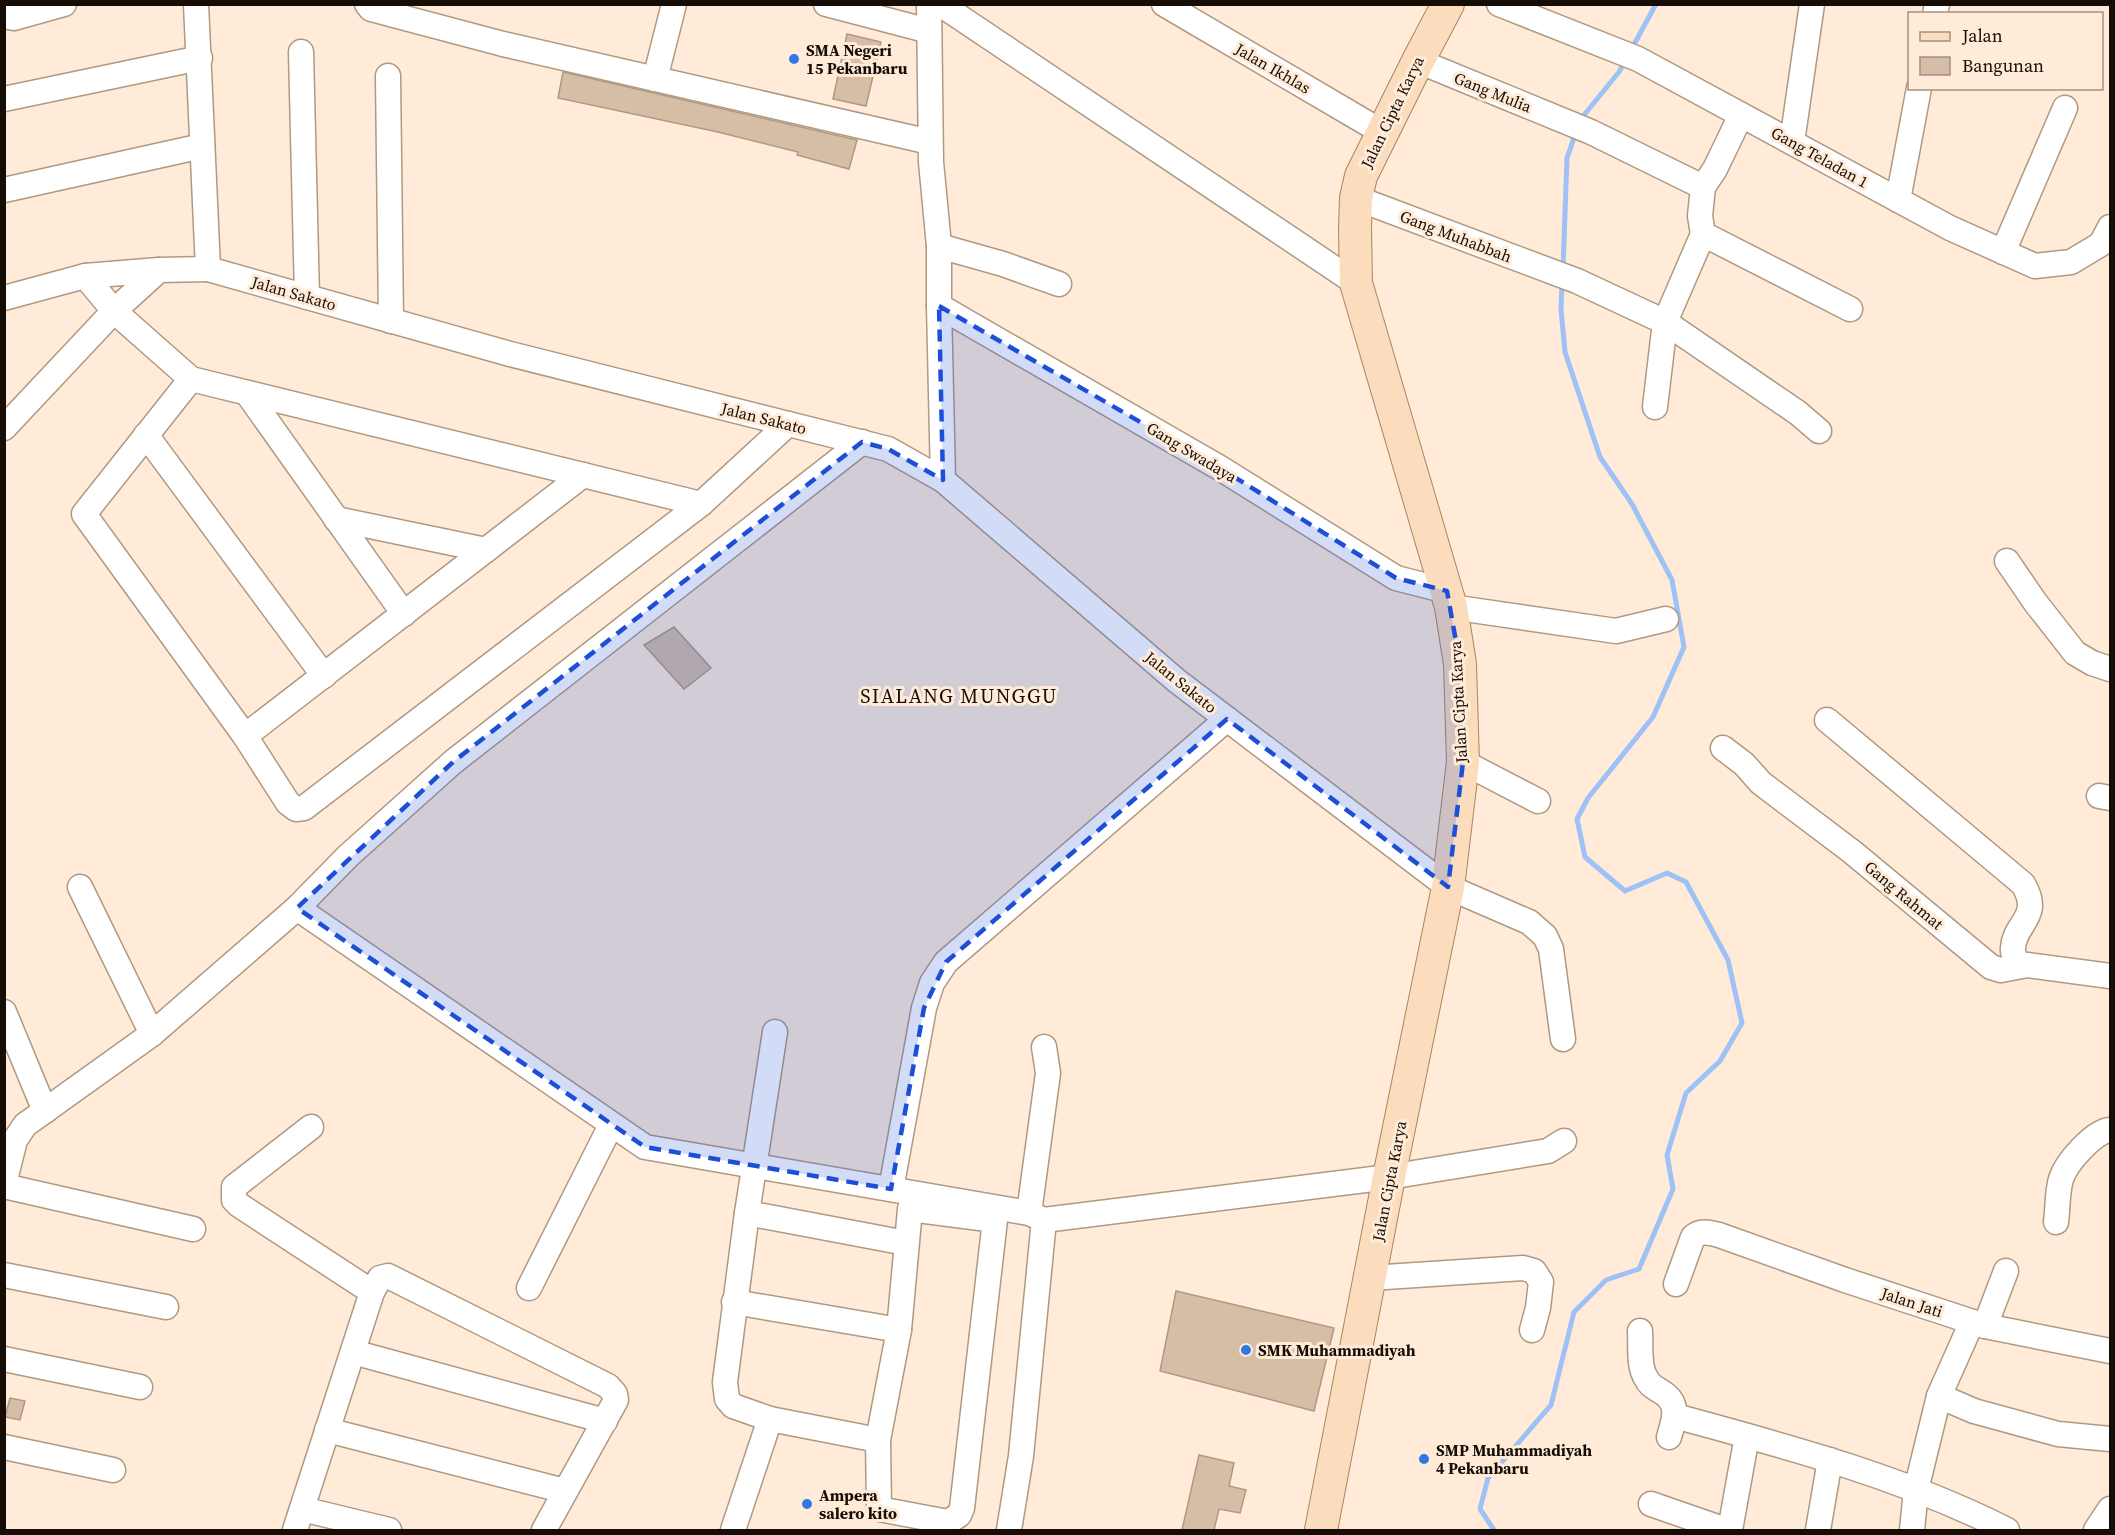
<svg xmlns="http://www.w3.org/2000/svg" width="2115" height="1535" font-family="'Source Serif 4',serif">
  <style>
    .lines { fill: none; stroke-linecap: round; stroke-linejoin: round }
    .stream { stroke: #9ec1f6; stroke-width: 5 }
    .building { fill: #d5bda6; stroke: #b09982; stroke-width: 1.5 }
    .minor-casing { stroke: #b09982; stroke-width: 27 }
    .major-casing { stroke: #aa8560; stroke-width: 34 }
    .minor { stroke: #fff; stroke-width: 24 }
    .major { stroke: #fbdcbc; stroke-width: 32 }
    .marked { fill: #1d4ed8; fill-opacity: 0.2; stroke: #1d4ed8; stroke-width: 4.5; stroke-dasharray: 12 8; stroke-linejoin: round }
    .poi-dot { fill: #3079e5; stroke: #ffebd7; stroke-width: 2 }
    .labels { text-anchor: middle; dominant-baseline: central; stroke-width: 6; stroke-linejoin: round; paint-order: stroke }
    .poi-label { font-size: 16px; font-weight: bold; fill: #160e06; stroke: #ffebd7; text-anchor: start }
    .street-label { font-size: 16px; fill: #160e06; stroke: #ffebd7 }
    .quarter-label { font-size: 20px; letter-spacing: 1.5px; fill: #160e06; stroke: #ffebd7 }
  </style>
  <rect width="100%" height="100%" fill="#ffebd7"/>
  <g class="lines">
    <!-- stream -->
    <g class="stream">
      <path d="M1631,50l25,-46"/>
      <path d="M1580,120l39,-48 6,-11"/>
      <path d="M1563,268l4,-110 9,-26"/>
      <path d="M1494,1530l-14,-21 8,-31 63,-73 23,-93 32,-32 33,-11 34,-80 -6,-34 19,-62 34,-32 22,-38 -14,-63 -42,-78 -19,-9 -42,18 -40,-34 -8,-38 11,-21 65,-81 31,-70 -12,-67 -40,-76 -32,-47 -35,-105 -4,-43 1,-26"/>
    </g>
  </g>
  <!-- building -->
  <g class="building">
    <path d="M847,34l34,8 -15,64 -33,-7z"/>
    <path d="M563,72l294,68 -8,29 -52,-14 1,-3 -80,-20 -160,-34z"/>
    <path d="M674,627l37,41 -27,21 -40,-44z"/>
    <path d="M1176,1291l158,37 -20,83 -154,-40z"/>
    <path d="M10,1398l15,3 -5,19 -15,-3z"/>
    <path d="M1199,1455l35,8 -5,23 17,4 -6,23 -21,-4 -5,21h-32z"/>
  </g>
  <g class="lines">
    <!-- minor casing -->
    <g class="minor-casing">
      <g id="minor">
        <path d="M196,4l12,265 302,85 378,95 55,31 234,201 271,206 81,35 16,14 6,13 12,90"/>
        <path d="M367,4l4,5 132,35 427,98"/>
        <path d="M826,4l103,27"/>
        <path d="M929,4l2,158 8,84v60l4,174"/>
        <path d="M940,4l416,279"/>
        <path d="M1164,4l218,128"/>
        <path d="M1499,4l139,55 312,169 85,38 36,-4 30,-18 9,-17"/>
        <path d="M1935,14l2,-10"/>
        <path d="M4,16l10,2 50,-14"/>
        <path d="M301,52l6,245"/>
        <path d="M1418,61l173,71 112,55"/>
        <path d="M388,76l3,245"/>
        <path d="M655,79l19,-75"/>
        <path d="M4,99l196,-41"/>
        <path d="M1741,115l-26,54 -12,18 -3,29 3,18 147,75"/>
        <path d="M1792,142l20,-138"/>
        <path d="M4,190l198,-44"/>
        <path d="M1356,198l221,83 88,41 133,91 21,18"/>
        <path d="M1898,200l21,-112"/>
        <path d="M939,246l64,18 56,20"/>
        <path d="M2003,252l62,-144"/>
        <path d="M85,276l29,35 77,68 510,125"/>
        <path d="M4,298l81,-22 74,-6"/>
        <path d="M939,306l281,162 176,110 51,13"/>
        <path d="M191,379l-107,135 161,222 43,67 8,6 8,-1 397,-304 87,-80"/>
        <path d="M247,393l157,221"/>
        <path d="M1655,407l10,-85 38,-88"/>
        <path d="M4,428l110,-117 45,-41 49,-1"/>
        <path d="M146,435l178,241"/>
        <path d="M336,519l150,31"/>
        <path d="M2007,561l28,41 40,51 17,10 18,6"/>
        <path d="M1451,607l165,24 50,-12"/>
        <path d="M1827,720l196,164c20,33 -9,39 -10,64 -1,7 4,13 7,18"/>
        <path d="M245,736l338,-261"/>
        <path d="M1723,748l21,16 17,19 90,68 140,116 10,3 26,-5 83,11"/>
        <path d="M1463,762l75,39"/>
        <path d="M2099,796l11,2"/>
        <path d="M80,887l72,147"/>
        <path d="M297,908l51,-52 105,-94 409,-320"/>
        <path d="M4,1012l41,99"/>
        <path d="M311,1127l-77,60v13l5,5 133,87"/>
        <path d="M4,1184l11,-44 10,-15 127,-91 145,-126 348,239 384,66 15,7 345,-43 159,-26 16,-10"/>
        <path d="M4,1186l189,43"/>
        <path d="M891,1189l33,-181 8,-25 14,-21 281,-243"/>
        <path d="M910,1209l85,11 -33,288 -3,7 -11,7 -69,-13 -1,-69 21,-110z"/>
        <path d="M747,1213l159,30"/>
        <path d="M1029,1213l19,-140 -4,-26"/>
        <path d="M2056,1222c2,-14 1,-30 5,-43 5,-16 33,-48 49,-49"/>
        <path d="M4,1275l162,32"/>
        <path d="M1370,1278l153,-10 11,3 7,11 -3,26 -6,22"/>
        <path d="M1676,1284l17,-47c8,-7 17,-4 26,-2l126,45 140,46 125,25"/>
        <path d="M529,1288l82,-163"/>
        <path d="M734,1302l165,28"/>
        <path d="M1972,1322l-33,74 35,15 84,23 52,5"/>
        <path d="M1985,1326l21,-55"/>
        <path d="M1640,1331c1,14 -2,35 6,47 3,7 8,9 14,13 20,11 15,27 9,46"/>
        <path d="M353,1352l252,69"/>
        <path d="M4,1359l136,28"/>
        <path d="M1675,1416c114,31 227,61 332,114"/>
        <path d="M770,1419l108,21"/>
        <path d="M327,1430l238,61"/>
        <path d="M4,1447l109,23"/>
        <path d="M1651,1504l75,26"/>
        <path d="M302,1509l87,21"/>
        <path d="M295,1530l77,-238 8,-14 8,-2 220,110 7,8 1,6 -72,130"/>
        <path d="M733,1530l37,-111 -37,-13 -6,-7 -2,-17 22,-169 28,-181"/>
        <path d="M1009,1530l12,-74 23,-236"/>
        <path d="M1730,1530l17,-94"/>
        <path d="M1818,1530l12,-70"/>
        <path d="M1912,1530l4,-40 23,-94"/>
        <path d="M2096,1530l14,-21"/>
      </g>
    </g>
    <!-- major casing -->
    <g class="major-casing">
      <path id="major" d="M1321,1530l68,-353 59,-290 15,-125 -3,-98 -9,-57 -95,-324 -1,-54 1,-31 5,-22 57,-115 30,-57"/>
    </g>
    <!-- minor -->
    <use href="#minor" class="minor"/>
    <!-- major -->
    <use href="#major" class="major"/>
  </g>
  <!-- marked area -->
  <path class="marked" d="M939,306l281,162 176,110 51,13 13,73 3,98 -15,125 -221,-168 -281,243 -22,46 -33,181 -246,-42 -348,-239 156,-146 409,-320 26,7 55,31z"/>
  <!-- markers -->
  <g class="poi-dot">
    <circle cx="794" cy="59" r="6"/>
    <circle cx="1246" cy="1350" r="6"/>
    <circle cx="1424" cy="1459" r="6"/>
    <circle cx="807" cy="1504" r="6"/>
  </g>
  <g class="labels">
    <!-- poi labels -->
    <g class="poi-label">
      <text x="806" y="50">SMA Negeri<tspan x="806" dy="18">15 Pekanbaru</tspan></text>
      <text x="1258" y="1350">SMK Muhammadiyah</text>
      <text x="1436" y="1450">SMP Muhammadiyah<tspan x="1436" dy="18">4 Pekanbaru</tspan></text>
      <text x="819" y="1495">Ampera<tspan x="819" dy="18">salero kito</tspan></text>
    </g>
    <!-- street labels -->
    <g class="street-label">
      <text transform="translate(1273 68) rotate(30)">Jalan Ikhlas</text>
      <text transform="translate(1493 92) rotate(22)">Gang Mulia</text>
      <text transform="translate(1392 112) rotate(-64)">Jalan Cipta Karya</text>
      <text transform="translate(1820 157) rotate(29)">Gang Teladan 1</text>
      <text transform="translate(1456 236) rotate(21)">Gang Muhabbah</text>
      <text transform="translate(294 293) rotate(16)">Jalan Sakato</text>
      <text transform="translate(764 418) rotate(14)">Jalan Sakato</text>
      <text transform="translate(1192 452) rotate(31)">Gang Swadaya</text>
      <text transform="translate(1181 682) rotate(39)">Jalan Sakato</text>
      <text transform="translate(1458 702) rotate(-93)">Jalan Cipta Karya</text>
      <text transform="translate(1904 895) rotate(40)">Gang Rahmat</text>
      <text transform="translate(1389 1181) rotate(-79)">Jalan Cipta Karya</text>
      <text transform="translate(1912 1302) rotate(18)">Jalan Jati</text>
    </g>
    <!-- quarter labels -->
    <g class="quarter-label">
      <text x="959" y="696">SIALANG MUNGGU</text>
    </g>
  </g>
  <!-- border -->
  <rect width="2115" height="1535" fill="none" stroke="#160e06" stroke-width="12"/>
  <!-- legend -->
  <rect x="1908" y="12" width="195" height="78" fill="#ffebd7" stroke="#a29383" stroke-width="1.5"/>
  <rect x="1920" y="32" width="30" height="9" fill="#fbdcbc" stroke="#a29383" stroke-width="1.5"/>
  <text x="1962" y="42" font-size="18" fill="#160e06">Jalan</text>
  <rect x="1920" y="57" width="30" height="18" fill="#d5bda6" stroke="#a29383" stroke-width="1.5"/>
  <text x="1962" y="72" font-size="18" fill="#160e06">Bangunan</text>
</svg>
